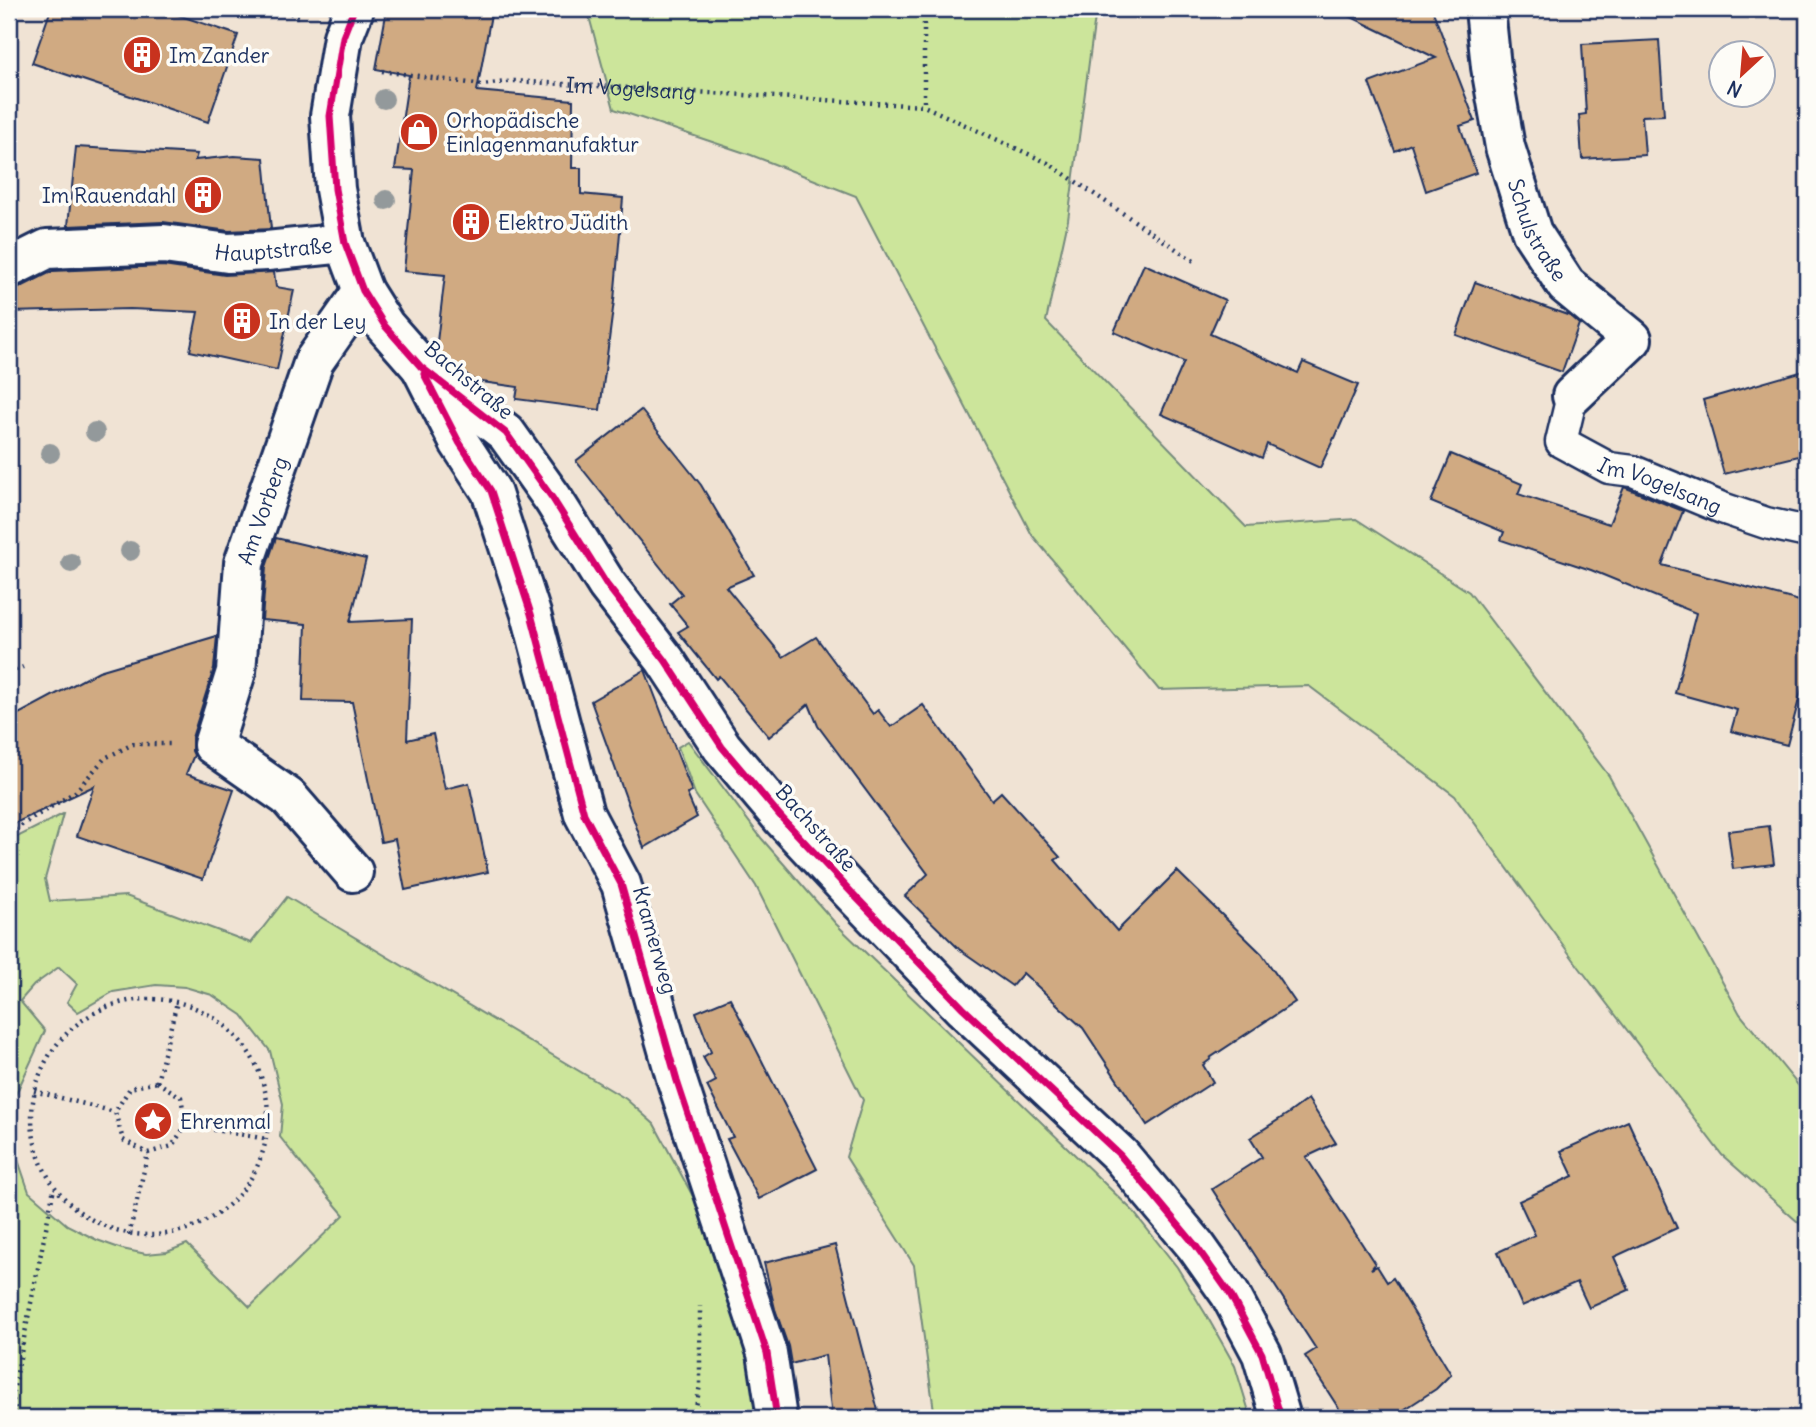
<svg xmlns="http://www.w3.org/2000/svg" width="1816" height="1427" font-family="Delius,sans-serif">
  <style>
    .green { fill: #cce59b; stroke: #748a7c; stroke-width: 2; fill-rule: evenodd }
    .building { fill: #d0aa82; stroke: #1b2f5e; stroke-width: 2 }
    .lines { fill: none; stroke-linecap: round; stroke-linejoin: round }
    .lane-casing { stroke: #1b2f5e; stroke-width: 35 }
    .street-casing { stroke: #1b2f5e; stroke-width: 44 }
    .secondary-casing { stroke: #1b2f5e; stroke-width: 44 }
    .path { stroke: #1b2f5e; stroke-width: 4.5; stroke-dasharray: 2 5; stroke-linecap: butt }
    .lane { stroke: #fdfcf7; stroke-width: 30 }
    .street { stroke: #fdfcf7; stroke-width: 38 }
    .secondary { stroke: #fdfcf7; stroke-width: 38 }
    .cycleway-casing { stroke: #fdfcf7; stroke-width: 11 }
    .cycleway { stroke: #d6006c; stroke-width: 7 }
    .tree { fill: #93999b }
    .labels { text-anchor: middle; dominant-baseline: central; stroke-width: 7; stroke-linejoin: round; paint-order: stroke }
    .poi-label { font-size: 21px; fill: #1b2f5e; stroke: #fdfcf7; text-anchor: start }
    .street-label { font-size: 21px; fill: #1b2f5e; stroke: #fdfcf7 }
  </style>
  <rect width="100%" height="100%" fill="#f0e3d4"/>
  <filter id="ink" filterUnits="userSpaceOnUse"><feTurbulence type="fractalNoise" baseFrequency=".0143" numOctaves="2"/><feDisplacementMap in="SourceGraphic" scale="14" xChannelSelector="R" yChannelSelector="G"/><feConvolveMatrix kernelMatrix="1 2 1 2 8 2 1 2 1" color-interpolation-filters="sRGB"/></filter>
  <g filter="url(#ink)">
    <!-- green -->
    <g class="green">
      <path d="M587,9h502l6,8 -27,203 -22,101 200,206 110,-8 113,73 140,184 131,238 67,82v134l-85,-75 -143,-188 -124,-171 -146,-110 -150,4 -127,-155 -176,-339 -105,-41 -137,-46z"/>
      <path d="M688,741l74,98 74,85 296,286 45,57 31,51 27,48 16,52h-316l-21,-153 -68,-108 17,-57 -107,-214 -61,-92 -17,-47z"/>
      <path d="M63,814l-18,65 5,22 76,-5 125,47 36,-46 339,202 28,25 56,104 38,122 10,68h-749v-577zM59,967l18,17 -10,18 11,10 35,-20 43,-7 29,2 27,8 30,20 28,36 13,53 -3,33 30,38 34,40 -94,92 -63,-63 -20,8 -21,2 -24,-5 -25,-9 -30,-15 -38,-33 -13,-38 -4,-32 3,-26 30,-65 -25,-30 14,-16z"/>
    </g>
    <!-- building -->
    <g class="building">
      <path d="M51,9h109l78,26 -30,87 -176,-59z"/>
      <path d="M387,9h105l-15,82 96,9 -1,68h9v26l42,4 -9,103 -14,109 -84,-11 2,-12 -43,-6 -39,-31 9,-75 -41,-4 10,-101 -19,-1 14,-94 -33,-6z"/>
      <path d="M1335,9h97l43,112 -15,5 16,47 -50,18 -15,-47 -16,7 -26,-68 67,-25z"/>
      <path d="M1659,40l5,75 -22,1 3,39 -63,4 -3,-44 7,-1 -4,-70z"/>
      <path d="M76,147l121,7 -2,6 39,-4 30,2 7,71 -42,2 -66,-9 -95,4z"/>
      <path d="M1144,264l81,36 -15,34 88,39 5,-11 55,23 -23,53h-1l-14,30 -53,-24 -5,14 -101,-44 23,-52 -70,-30z"/>
      <path d="M163,266l62,9 49,-3 2,15 18,3 -17,80 -87,-19 8,-39 -68,-3 -121,3v-22l10,-2 34,-17z"/>
      <path d="M1475,282l95,34 9,8 -17,48 -106,-37z"/>
      <path d="M1807,370v84l-83,20 -21,-74z"/>
      <path d="M641,410l60,75 53,90 -28,12 57,70 33,-20 57,77 5,-4 13,17 32,-22 69,95 9,-8 59,65 -5,3 62,71 60,-60 85,83 33,48 -85,56 1,1 -8,6 10,17 -66,43 -64,-97 -60,-55 -11,13 -53,-37 -54,-53 23,-22 -110,-148 -9,-22 -40,33 -50,-61 -3,3 -38,-47 10,-6 -18,-22 12,-10 -106,-133z"/>
      <path d="M1451,454l71,30 -4,10 91,30 15,-37 59,24 -21,54 145,38v66l-20,76 -56,-14 6,-21 -62,-17 21,-80 -105,-43 -90,-30 3,-8 -73,-30z"/>
      <path d="M276,538l90,21 -16,63 62,-3 -5,121 26,-6 12,55 24,-6 19,89 -83,18 -10,-51 -14,3 -29,-140 -49,-1 3,-77 -44,-4 4,-53z"/>
      <path d="M217,636l-3,32 -22,70v13l2,4 -8,19 48,16 -31,89 -126,-43 17,-50 -85,40v-107l90,-48z"/>
      <path d="M645,670l47,122 -5,2 10,23 -53,31 -53,-147z"/>
      <path d="M1769,826l5,38 -41,5 -5,-38z"/>
      <path d="M730,998l87,171 -58,30 -32,-60 6,-2 -26,-51 9,-5 -13,-24 8,-5 -15,-40z"/>
      <path d="M1308,1099l28,44 -30,14 69,107 -4,5 6,-3 10,16 6,-4 58,96 -15,15 -45,29h-46l-40,-62 11,-7 -104,-160 50,-32 -12,-19 39,-25z"/>
      <path d="M1628,1121l49,107 -63,29 15,33 -40,18 -12,-26 -55,24 -24,-54 37,-17 -16,-34 54,-25 -12,-25z"/>
      <path d="M835,1245l26,101 19,72h-48l-7,-63 -34,9 -3,-18 -13,-37 -11,-46z"/>
    </g>
    <g class="lines">
      <!-- lane casing -->
      <g class="lane-casing">
        <g id="lane">
          <path id="s2" d="M1572,396l-11,46 48,26 24,3 89,37 44,15 41,9"/>
        </g>
      </g>
      <!-- street casing -->
      <g class="street-casing">
        <g id="street">
          <path id="s3" d="M1485,9l6,58 14,80 27,86 34,52 66,54 -60,57"/>
          <path id="s4" d="M9,268l38,-19 117,-5 64,9 39,-2 78,-8"/>
          <path d="M421,367l38,75 32,49 40,123 53,200 37,70 56,197 90,272 10,65"/>
          <path id="s5" d="M353,872l-65,-75 -75,-52 23,-73 8,-109 70,-202 49,-70"/>
        </g>
      </g>
      <!-- secondary casing -->
      <g class="secondary-casing">
        <path id="secondary" d="M354,9l-11,28 -13,79 5,73 10,54 18,48 22,35 36,41 85,66 47,66 54,86 58,75 57,87 60,71 71,76 110,114 157,147 76,91 34,48 32,60 19,64"/>
      </g>
      <!-- path -->
      <g class="path">
        <path d="M287,9l-1,2 15,7"/>
        <path d="M924,9v97"/>
        <path id="s1" d="M382,71l101,14 31,-4 410,25 124,57 146,98"/>
        <path d="M9,673l14,-6"/>
        <path d="M9,833l66,-41 30,-34 28,-14h37"/>
        <circle cx="150" cy="1117" r="118"/>
        <path d="M157,1082l24,15 5,28 -14,21 -24,7 -25,-13 -8,-28 15,-24z"/>
        <path d="M157,1082l20,-80"/>
        <path d="M34,1091l81,21"/>
        <path d="M186,1125l81,14"/>
        <path d="M129,1235l19,-82"/>
        <path d="M9,1379l8,39"/>
        <path d="M13,1393l41,-205"/>
        <path d="M694,1418l6,-33v-79"/>
      </g>
      <!-- lane -->
      <use href="#lane" class="lane"/>
      <!-- street -->
      <use href="#street" class="street"/>
      <!-- secondary -->
      <use href="#secondary" class="secondary"/>
      <!-- cycleway casing -->
      <g class="cycleway-casing">
        <g id="cycleway">
          <path d="M354,9l-11,28 -13,79 5,73 10,54 18,48 22,35 36,41 85,66 47,66 54,86 58,75 57,87 60,71 71,76 110,114 157,147 76,91 34,48 32,60 19,64"/>
          <path d="M424,374l35,68 32,49 40,123 53,200 37,70 56,197 90,272 10,65"/>
        </g>
      </g>
      <!-- cycleway -->
      <use href="#cycleway" class="cycleway"/>
    </g>
    <!-- trees -->
    <g class="tree">
      <circle cx="384" cy="99" r="10"/>
      <circle cx="386" cy="200" r="10"/>
      <circle cx="95" cy="432" r="10"/>
      <circle cx="50" cy="453" r="10"/>
      <circle cx="130" cy="551" r="10"/>
      <circle cx="71" cy="563" r="10"/>
    </g>
  </g>
  <!-- icons -->
  <defs>
    <g id="building-disc" transform="scale(2.0125)"><circle r="9.5" fill="#c8321e" stroke="#fdfcf7"/><path d="M-4-6H4V6H1V3H-1V6H-4ZM-2.5-4.3h1.7v1.8h-1.7ZM.8-4.3h1.7v1.8H.8ZM-2.5-1h1.7V.8h-1.7ZM.8-1h1.7V.8H.8Z" fill="#fff"/></g>
    <g id="shop-disc" transform="scale(2.0125)"><circle r="9.5" fill="#c8321e" stroke="#fdfcf7"/><path d="M-5-2.5h2.3a2.7 3.5 0 0 1 5.4 0H5L5.5 6h-11ZM-1.5-2.5h3a1.5 2.3 0 0 0-3 0Z" fill="#fff"/></g>
    <g id="sight-disc" transform="scale(2.0125)"><circle r="9.5" fill="#c8321e" stroke="#fdfcf7"/><path d="M0-6L1.8-2.2L6-1.7L2.9 1.2L3.7 5.4L0 3.3L-3.7 5.4L-2.9 1.2L-6-1.7L-1.8-2.2Z" fill="#fff"/></g>
  </defs>
  <g fill-rule="evenodd">
    <use href="#building-disc" x="142" y="55"/>
    <use href="#shop-disc" x="419" y="132"/>
    <use href="#building-disc" x="203" y="195"/>
    <use href="#building-disc" x="471" y="222"/>
    <use href="#building-disc" x="242" y="321"/>
    <use href="#sight-disc" x="153" y="1121"/>
  </g>
  <g class="labels">
    <!-- poi labels -->
    <g class="poi-label">
      <text x="169" y="55">Im Zander</text>
      <text x="446" y="120">Orhopädische<tspan x="446" dy="24">Einlagenmanufaktur</tspan></text>
      <text x="176" y="195" text-anchor="end">Im Rauendahl</text>
      <text x="498" y="222">Elektro Jüdith</text>
      <text x="269" y="321">In der Ley</text>
      <text x="180" y="1121">Ehrenmal</text>
    </g>
    <!-- street labels -->
    <g class="street-label">
      <text stroke="none"><textPath href="#s1" startOffset="250">Im Vogelsang</textPath></text>
      <text stroke="none"><textPath href="#s3" startOffset="229">Schulstraße</textPath></text>
      <text stroke="none"><textPath href="#s4" startOffset="270">Hauptstraße</textPath></text>
      <text transform="translate(469 380) rotate(40)">Bachstraße</text>
      <text stroke="none"><textPath href="#s2" startOffset="156">Im Vogelsang</textPath></text>
      <text stroke="none"><textPath href="#s5" startOffset="432">Am Vorberg</textPath></text>
      <text transform="translate(816 828) rotate(48)">Bachstraße</text>
      <text transform="translate(655 940) rotate(74)">Kramerweg</text>
    </g>
  </g>
  <!-- margin -->
  <rect width="1816" height="1427" fill="none" stroke="#fdfcf7" stroke-width="35"/>
  <rect x="18" y="18" width="1781" height="1392" fill="none" stroke="#1b2f5e" stroke-width="2.5" filter="url(#ink)"/>
  <!-- north arrow -->
  <g transform="translate(1742 74) rotate(206)"><circle r="33" fill="#fdfcf7" stroke="#a3aaba" stroke-width="2"/>
  <path d="M0-5L12 26L0 18L-12 26Z" fill="#c8321e"/>
  <text y="-10" font-size="19" font-weight="bold" text-anchor="middle" fill="#1b2f5e">N</text>
  </g>
</svg>
